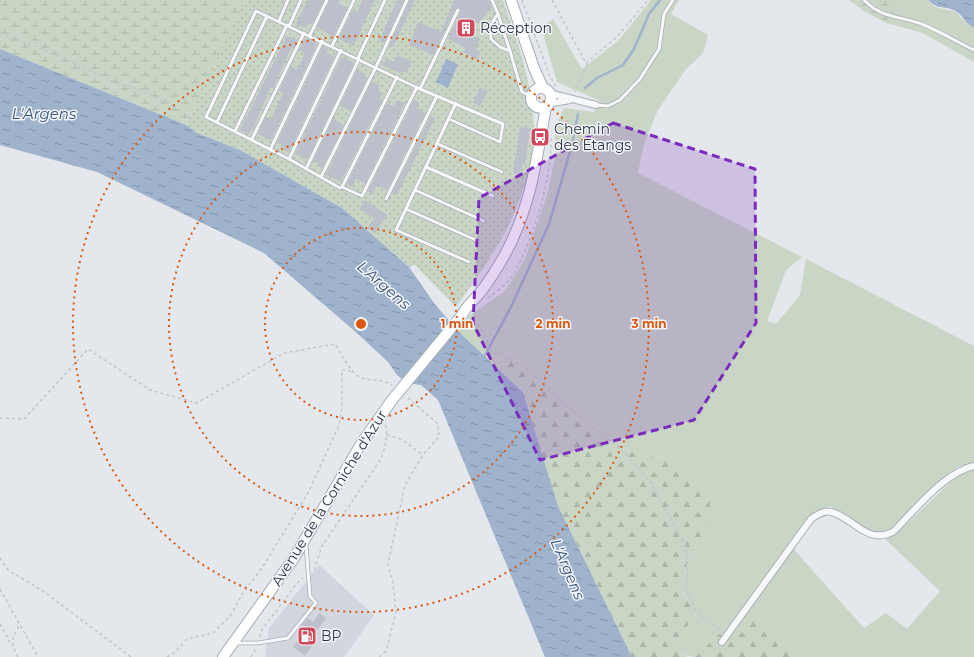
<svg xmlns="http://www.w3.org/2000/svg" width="974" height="657" font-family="Montserrat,sans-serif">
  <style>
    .built { fill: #d2d6de }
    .grass { fill: #c9d6c5 }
    .forest { fill: url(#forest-firs) }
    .wetland { fill: url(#wetland-marsh) }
    .park { fill: url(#park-dots) }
    .water { fill: url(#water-ripples) }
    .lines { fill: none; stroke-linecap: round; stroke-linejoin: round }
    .stream { stroke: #9fb4cc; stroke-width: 2.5 }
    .building { fill: #bbc0ca }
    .lane-casing { stroke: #a9aeb7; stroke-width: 4.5 }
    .street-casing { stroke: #a9aeb7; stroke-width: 8 }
    .primary-casing { stroke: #a3abb8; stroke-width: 12 }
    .path { stroke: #c2c5cb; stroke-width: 1.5; stroke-dasharray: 3 3; stroke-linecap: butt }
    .lane { stroke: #f7f8fa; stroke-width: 3 }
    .street { stroke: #f7f8fa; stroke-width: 6 }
    .primary { stroke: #fff; stroke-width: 10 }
    .primary-bridge-casing { stroke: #a3abb8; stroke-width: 12; stroke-linecap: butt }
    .primary-bridge { stroke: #fff; stroke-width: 10 }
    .marked { fill: #7b2cbf; fill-opacity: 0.2; stroke: #7b2cbf; stroke-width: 3; stroke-dasharray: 8 5; stroke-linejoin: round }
    .ring { fill: none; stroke: #df570f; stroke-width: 2; stroke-dasharray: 2 4 }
    .labels { text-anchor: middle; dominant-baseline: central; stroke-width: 3; stroke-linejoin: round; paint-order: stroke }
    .poi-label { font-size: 14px; fill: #2b3445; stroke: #f4f6f9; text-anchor: start }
    .street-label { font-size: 14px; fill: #2b3445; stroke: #f4f6f9 }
    .water-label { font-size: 15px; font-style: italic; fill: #34527a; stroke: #f4f6f9 }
    .centre { fill: #df570f; stroke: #f4f6f9; stroke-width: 2 }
    .ring-label { font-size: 12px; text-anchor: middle; font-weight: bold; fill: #df570f; stroke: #f4f6f9; stroke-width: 3; stroke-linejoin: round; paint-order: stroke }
  </style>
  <defs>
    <pattern id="forest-firs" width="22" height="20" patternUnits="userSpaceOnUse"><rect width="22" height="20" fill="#c9d6c5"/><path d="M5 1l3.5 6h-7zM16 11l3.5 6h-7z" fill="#adb8ab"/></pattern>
    <pattern id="wetland-marsh" width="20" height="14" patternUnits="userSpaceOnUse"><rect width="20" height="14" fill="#c9d6c5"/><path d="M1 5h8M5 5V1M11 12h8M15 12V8" fill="none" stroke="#adb8ab"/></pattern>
    <pattern id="park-dots" width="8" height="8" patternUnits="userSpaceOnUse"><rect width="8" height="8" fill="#c9d6c5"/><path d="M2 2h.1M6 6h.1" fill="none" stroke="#adb8ab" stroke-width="1.8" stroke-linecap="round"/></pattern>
    <pattern id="water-ripples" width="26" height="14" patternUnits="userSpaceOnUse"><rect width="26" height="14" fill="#9fb4cc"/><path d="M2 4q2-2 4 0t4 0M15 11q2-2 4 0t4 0" fill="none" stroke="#8293a7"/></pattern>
  </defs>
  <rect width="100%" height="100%" fill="#e4e7ec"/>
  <!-- built -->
  <path class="built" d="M319,565l55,50 -30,42h-79l4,-29z"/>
  <!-- grass -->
  <g class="grass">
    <path d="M651,0h28l-8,14 37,21 -5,18 -17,16 -28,41 -14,34 -6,29 164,84 -16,13 -19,51 9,3 24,-29 6,-36 168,87v117l-15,3 -19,14 -46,48 -13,5 -16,-4 -35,-23 -20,10 -21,28 75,84 22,-15 21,16 33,-38 -56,-53 12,-4 62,-59 16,-6v188h-176l-52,-53 -23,32 -4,-1 -24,22 -12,-2 -6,-13 21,-32 -15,-17 4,-30 17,-23 -34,-80 -44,-9 -113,-90 -1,-9 -18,12 -36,-33 12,-16 35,-24 20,-32 22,-64 10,-46 -3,-19 10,-22 30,4 6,-11 -43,-19 -16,-55 12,-8 29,50 36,-28z"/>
    <path d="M901,0h27l7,7 22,5 4,6 13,10v34l-51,-29 -37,-10z"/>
  </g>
  <!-- forest -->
  <g class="forest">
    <path d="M512,352l1,9 113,90 44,9 42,33 -8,47 -17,23 -4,30 15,17 -21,32 6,13 5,2h-56l-74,-151 -35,-114 -29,-28z"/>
    <path d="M746,604l52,53h-103l24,-23 4,2z"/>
  </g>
  <!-- wetland -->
  <g class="wetland">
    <path d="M0,0h246l-60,125 -186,-76z"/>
    <path d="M849,0h52l-15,23 -22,-12z"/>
  </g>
  <!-- park -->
  <path class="park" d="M245,0h258c14,40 31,87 31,130 -2,69 -39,124 -78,177l-41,-42 -6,2 -67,-59 -102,-58 -43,-17 -11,-8z"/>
  <!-- water -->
  <g class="water">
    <path d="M928,0h46v28c-8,-4 -12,-13 -18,-17 -12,-6 -17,0 -28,-11z"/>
    <path d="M0,49l186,76 11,8 43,17 102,58 67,59 25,36 24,28 65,61 35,114 74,151h-87l-107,-257 -17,-15 -14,-2 -10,-8 -9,-13 -30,-28 -94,-81 -167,-81 -97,-27z"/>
    <path d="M446,59l12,5 -10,24 -12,-6z"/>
  </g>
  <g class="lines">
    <!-- stream -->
    <g class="stream">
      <path d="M585,88l12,-10 26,-13 11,-16 15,-35 11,-14"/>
      <path d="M484,357l27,-50 38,-83 23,-79 6,-31"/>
    </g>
  </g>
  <!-- building -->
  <g class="building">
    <path d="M308,0h16l-12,24 -3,-1 -3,5 -10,-4z"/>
    <path d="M330,0h10l-2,3 9,4 -14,30 -16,-10z"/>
    <path d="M363,0h12l-21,46 -15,-7 14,-29 4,2z"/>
    <path d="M397,0h7l-20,43 -5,-2z"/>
    <path d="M410,0h5l-22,47 -4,-1z"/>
    <path d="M454,0h34l4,7 -13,15 -5,1 -4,11 10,5 -4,10 4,3 -3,7 -14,-7 3,-4 -18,-9 13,-28 -2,-4 -4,2 -22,46 -24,-10 9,-23 23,10z"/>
    <path d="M287,36l10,4 -3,8h-3l-18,41 -2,-2 -19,44 -1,-1 -2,4 -9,-4z"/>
    <path d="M305,38l12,6 -46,96 -3,-1 -10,-5 8,-17 5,2 4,-9 8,-17 -4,-2 12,-25 6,4 8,-17 -6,-3z"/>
    <path d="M323,46l5,3 -2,3 8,5 -45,95 -6,-3 1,-3 -7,-3z"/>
    <path d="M397,55l15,6 -5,12 -6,-2 -1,2 -18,-8 4,-7 8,4z"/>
    <path d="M342,57l12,6 -46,95 -2,1 -11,-5z"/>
    <path d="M357,70l9,4 -1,3 2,1 -16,33 -11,-5z"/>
    <path d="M372,81l8,4 -3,5 6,3 -4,6 3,1 -41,81h-2l-13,-6z"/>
    <path d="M480,87l8,4 -8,15 -7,-3z"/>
    <path d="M397,100l8,3 -40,81 -9,-5 -4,8 -5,-3 40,-81 7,3z"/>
    <path d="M414,100l5,3 -3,5 9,5 -38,77 -10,-5 -4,9 -5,-3z"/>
    <path d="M431,116l4,2 -38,77 -5,-2z"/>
    <path d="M333,119l11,6 -22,43 -5,-2 2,-3 -6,-2z"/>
    <path d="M520,127l10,1 -5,37 -2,-1 -4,11 -6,-2z"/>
    <path d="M365,200l22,15 -12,18 -8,-5 7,-10 -15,-9z"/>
    <path d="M319,613l7,5 -15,20 4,3 -10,15 -12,-9 14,-19 -5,-3 6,-7 5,4z"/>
  </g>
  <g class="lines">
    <!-- lane casing -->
    <g class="lane-casing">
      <g id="lane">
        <path d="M492,0l6,14c-7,8 -8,14 -7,25l9,8 10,4 12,41 9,4"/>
        <path d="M864,0c18,19 38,16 60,25 17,7 33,17 50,25"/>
        <path d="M498,14l12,37"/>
        <path d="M279,21l9,-21"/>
        <path d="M289,26l12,-26"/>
        <path d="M310,35l17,-35"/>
        <path d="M332,46l22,-46"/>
        <path d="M341,50l-52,109 -83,-42 50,-106 164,78 83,35 -3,18 -51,-23"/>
        <path d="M358,58l27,-58"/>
        <path d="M420,89l38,-79"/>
        <path d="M456,103l-60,127 73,32"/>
        <path d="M596,105l12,1 12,-6 20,-21 19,-30 5,-35 9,-14"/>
        <path d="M217,122l50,-106"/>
        <path d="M235,131l52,-106"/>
        <path d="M252,139l52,-106"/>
        <path d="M438,144l64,28"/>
        <path d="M270,150l52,-109"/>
        <path d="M289,159l51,29 2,-1 20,9 55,-109"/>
        <path d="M426,167l67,29"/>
        <path d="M306,169l53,-110"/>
        <path d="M321,177l55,-110 31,-67"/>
        <path d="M342,187l55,-110"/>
        <path d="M415,190l69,31"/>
        <path d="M386,199l51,-103"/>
        <path d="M406,209l72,32"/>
        <path d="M236,643h22l30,-5 28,-35 -6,-7 -4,-51"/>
      </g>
    </g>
    <!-- street casing -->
    <g class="street-casing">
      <g id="street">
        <path d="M549,93l47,12"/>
        <path d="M548,104l22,-4"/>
        <path d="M722,642l89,-123c6,-4 13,-9 20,-7 22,5 35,33 62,20 21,-21 52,-60 81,-66"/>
      </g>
    </g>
    <!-- primary casing -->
    <g class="primary-casing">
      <g id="primary">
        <path d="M511,0l23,68 9,20"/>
        <circle cx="541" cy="98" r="10"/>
        <path d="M462,315c4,-9 11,-14 17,-21 9,-11 17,-24 24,-36 27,-47 34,-99 43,-152"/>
        <path d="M223,657l71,-99 67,-114 31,-44"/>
      </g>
    </g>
    <!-- path -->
    <g class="path">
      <path d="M522,0l27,74 7,13"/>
      <path d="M552,0l35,65 -12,27"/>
      <path d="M506,18l6,15"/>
      <path d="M0,33l43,16 75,35c21,3 38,13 56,24"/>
      <path d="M586,63l31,-26 31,-37"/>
      <path d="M488,298c9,-7 21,-15 26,-25 20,-35 39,-98 37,-138"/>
      <path d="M473,315l-1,4c11,8 16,22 18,35h11l25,15 46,41 54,44 25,29 34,62 3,13 -2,32 11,22 25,20"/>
      <path d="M0,418l24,1 64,-70 62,41 47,13 87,-50 51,-9c6,9 17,32 27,34 10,3 20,1 30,7"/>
      <path d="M387,435l14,4 22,16"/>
      <path d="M0,558l8,12 35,21 88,66"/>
      <path d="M314,570l8,-24 59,-87c4,-11 8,-24 4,-35"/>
      <path d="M0,589l38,68"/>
      <path d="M0,624l12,22"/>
      <path d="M260,637l2,-7 35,-47 6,-5"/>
      <path d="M18,657c-8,-15 -6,-19 2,-33"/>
      <path d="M167,657l7,-4 13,-14 26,-6 17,-17 13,-23 19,-25 47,-77 30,-66 3,-17v-38l12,2"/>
      <path d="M251,657l5,-9"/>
      <path d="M379,657l7,-6 10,-39 -3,-29 -5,-19 17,-79 18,-30 16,-18 -1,-13 -32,-28"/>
    </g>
    <!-- lane -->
    <use href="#lane" class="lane"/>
    <!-- street -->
    <use href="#street" class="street"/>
    <!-- primary -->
    <use href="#primary" class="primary"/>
    <!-- primary-bridge casing -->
    <g class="primary-bridge-casing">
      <path id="primary-bridge" d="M392,400l70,-85"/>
    </g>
    <!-- primary-bridge -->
    <use href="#primary-bridge" class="primary-bridge"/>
  </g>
  <!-- marked area -->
  <path class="marked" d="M613,123l142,46 1,154 -62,97 -154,40 -67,-137 6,-125z"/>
  <!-- distance rings -->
  <g class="ring">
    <circle cx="361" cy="324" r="96"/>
    <circle cx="361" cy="324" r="192"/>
    <circle cx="361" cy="324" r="288"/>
  </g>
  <!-- icons -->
  <defs>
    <g id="building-square" transform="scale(1)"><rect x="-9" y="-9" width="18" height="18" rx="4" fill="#d1495b" stroke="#f4f6f9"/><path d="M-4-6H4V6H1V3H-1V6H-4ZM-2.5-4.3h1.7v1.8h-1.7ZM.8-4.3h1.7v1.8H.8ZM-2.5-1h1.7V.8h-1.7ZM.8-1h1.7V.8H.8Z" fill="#fff"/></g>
    <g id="bus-square" transform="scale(1)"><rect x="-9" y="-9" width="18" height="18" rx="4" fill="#d1495b" stroke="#f4f6f9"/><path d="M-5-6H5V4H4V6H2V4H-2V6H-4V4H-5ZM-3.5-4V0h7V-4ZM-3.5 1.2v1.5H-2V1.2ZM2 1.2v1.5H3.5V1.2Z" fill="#fff"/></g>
    <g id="fuel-square" transform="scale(1)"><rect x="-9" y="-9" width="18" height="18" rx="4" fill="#d1495b" stroke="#f4f6f9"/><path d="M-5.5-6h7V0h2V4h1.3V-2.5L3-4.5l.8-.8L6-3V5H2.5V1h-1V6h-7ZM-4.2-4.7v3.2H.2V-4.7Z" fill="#fff"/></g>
  </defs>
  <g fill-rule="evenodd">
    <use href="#building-square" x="466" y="28"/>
    <use href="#bus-square" x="540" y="137"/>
    <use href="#fuel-square" x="307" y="636"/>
  </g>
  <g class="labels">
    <!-- poi labels -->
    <g class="poi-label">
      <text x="480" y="28">Réception</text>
      <text x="554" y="129">Chemin<tspan x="554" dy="16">des Etangs</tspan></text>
      <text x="321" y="636">BP</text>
    </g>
    <!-- street labels -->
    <g class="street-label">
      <text transform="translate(329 498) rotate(-58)">Avenue de la Corniche d'Azur</text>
    </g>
    <!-- water labels -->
    <g class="water-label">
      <text x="44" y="113">L'Argens</text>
      <text transform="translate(384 285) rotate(41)">L'Argens</text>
      <text transform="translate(568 569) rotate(67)">L'Argens</text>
    </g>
  </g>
  <circle cx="361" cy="324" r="6" class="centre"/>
  <g class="ring-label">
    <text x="457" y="328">1 min</text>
    <text x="553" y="328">2 min</text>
    <text x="649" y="328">3 min</text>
  </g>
</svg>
